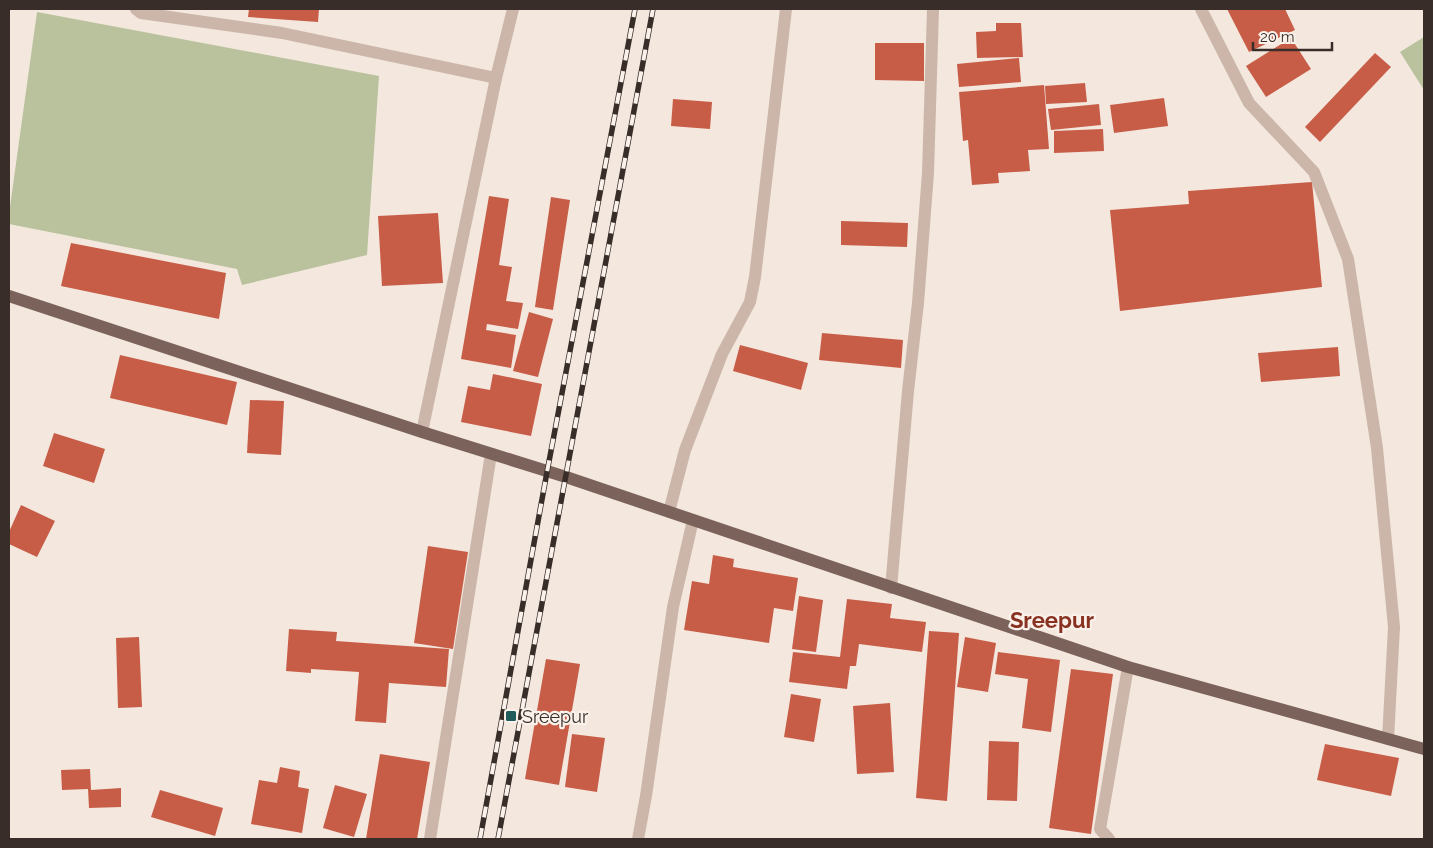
<svg xmlns="http://www.w3.org/2000/svg" width="1433" height="848" font-family="Raleway,sans-serif">
  <style>
    .green { fill: #b9c29d }
    .building { fill: #c85d47 }
    .lines { fill: none; stroke-linecap: round; stroke-linejoin: round }
    .minor { stroke: #cbb6a9; stroke-width: 12 }
    .major { stroke: #7b625a; stroke-width: 12 }
    .rail-casing { stroke: #382d29; stroke-width: 5.5 }
    .rail { stroke: #faf2ea; stroke-width: 4; stroke-dasharray: 11; stroke-linecap: butt }
    .poi-dot { fill: #1e5b5a; stroke: #faf2ea; stroke-width: 2 }
    .labels { text-anchor: middle; dominant-baseline: central; stroke-width: 4.5; stroke-linejoin: round; paint-order: stroke }
    .poi-label { font-size: 18px; fill: #382d29; stroke: #faf2ea; text-anchor: start }
    .district-label { font-size: 22px; font-weight: bold; fill: #893221; stroke: #faf2ea }
  </style>
  <rect width="100%" height="100%" fill="#f3e7de"/>
  <!-- green -->
  <g class="green">
    <path d="M37,12l342,64 -12,179 -125,30 -5,-16 -228,-45v-10z"/>
    <path d="M1424,37v53l-24,-38z"/>
  </g>
  <!-- building -->
  <g class="building">
    <path d="M249,9h70l-1,13 -70,-5z"/>
    <path d="M1227,9h58l10,21 -46,22z"/>
    <path d="M996,23h25l2,34 -46,1 -1,-26 20,-1z"/>
    <path d="M1291,38l20,31 -45,28 -20,-31z"/>
    <path d="M875,43h49v38l-49,-1z"/>
    <path d="M1375,53l16,14 -71,75 -15,-15z"/>
    <path d="M1019,58l2,24 -62,5 -2,-23z"/>
    <path d="M1085,83l2,19 -41,2 -1,-18z"/>
    <path d="M1044,85l5,64 -21,1 2,21 -32,2 1,10 -27,2 -4,-45 -5,1 -4,-49z"/>
    <path d="M1164,98l4,28 -54,7 -4,-28z"/>
    <path d="M673,99l39,3 -2,27 -39,-3z"/>
    <path d="M1099,104l2,21 -50,5 -3,-21z"/>
    <path d="M1103,129l1,22 -50,2v-22z"/>
    <path d="M1312,182l10,105 -202,24 -10,-101 79,-6 -1,-13z"/>
    <path d="M489,196l20,3 -10,66 13,2 -6,34 17,2 -5,26 -31,-5 -1,6 30,5 -5,33 -50,-9z"/>
    <path d="M551,197l19,3 -17,110 -18,-3z"/>
    <path d="M438,213l5,70 -61,3 -4,-70z"/>
    <path d="M841,221l67,2 -1,24 -66,-2z"/>
    <path d="M71,243l155,30 -7,46 -158,-33z"/>
    <path d="M529,312l24,7 -15,58 -25,-6z"/>
    <path d="M822,333l81,7 -2,28 -82,-8z"/>
    <path d="M740,345l68,18 -7,27 -68,-19z"/>
    <path d="M1338,347l2,29 -79,6 -3,-29z"/>
    <path d="M120,355l117,27 -10,43 -117,-27z"/>
    <path d="M493,374l49,10 -11,52 -70,-14 7,-36 22,4z"/>
    <path d="M250,400l34,1 -3,54 -34,-2z"/>
    <path d="M54,433l51,16 -11,34 -51,-17z"/>
    <path d="M21,505l34,16 -18,36 -28,-13v-12z"/>
    <path d="M428,546l40,6 -15,97 -39,-6z"/>
    <path d="M713,555l21,4 -1,8 65,11 -5,33 -19,-3 -5,35 -85,-13 8,-49 17,3z"/>
    <path d="M799,596l24,4 -7,52 -24,-3z"/>
    <path d="M847,599l45,5 -2,14 36,4 -4,30 -63,-8 -3,22h-6l-3,23 -58,-7 4,-30 47,5z"/>
    <path d="M289,629l48,3 -1,9 113,8 -3,38 -57,-4 -3,40 -31,-2 4,-49 -48,-3v4l-25,-2z"/>
    <path d="M929,631l30,2 -12,168 -31,-3z"/>
    <path d="M139,637l3,70 -24,1 -2,-70z"/>
    <path d="M965,637l31,6 -8,49 -31,-5z"/>
    <path d="M998,652l62,8 -9,72 -29,-4 6,-49 -33,-5z"/>
    <path d="M546,659l34,5 -21,121 -34,-6z"/>
    <path d="M1071,669l42,5 -22,160 -42,-6z"/>
    <path d="M791,694l30,5 -7,43 -30,-5z"/>
    <path d="M890,703l4,69 -37,2 -4,-68z"/>
    <path d="M572,734l33,4 -8,54 -32,-5z"/>
    <path d="M989,741l30,1 -2,59 -30,-1z"/>
    <path d="M1325,744l74,14 -8,38 -74,-16z"/>
    <path d="M380,754l50,8 -13,77h-51z"/>
    <path d="M280,767l20,4 -2,16 11,2 -7,44 -51,-9 8,-44 18,3z"/>
    <path d="M90,769l1,21 30,-2v19l-32,1 -1,-19 -26,1 -1,-20z"/>
    <path d="M335,785l32,9 -13,43 -31,-9z"/>
    <path d="M160,790l63,18 -8,28 -64,-19z"/>
  </g>
  <g class="lines">
    <!-- minor -->
    <g class="minor">
      <path d="M136,9l5,4 141,20 214,45"/>
      <path d="M1201,9l48,94 65,69 34,87 29,189 17,179 -6,112"/>
      <path d="M422,432l74,-354 17,-69"/>
      <path d="M669,512l16,-62 37,-96 28,-52 5,-25 31,-268"/>
      <path d="M891,588l17,-197 10,-88 10,-130 5,-164"/>
      <path d="M430,839l61,-385"/>
      <path d="M638,839l8,-43 27,-189 20,-87"/>
      <path d="M1109,839l-9,-10 28,-162"/>
    </g>
    <!-- major -->
    <path class="major" d="M9,296l413,136 144,45 562,190 296,82"/>
    <!-- rail casing -->
    <g class="rail-casing">
      <g id="rail">
        <path d="M480,839l67,-367 88,-463"/>
        <path d="M498,839l155,-830"/>
      </g>
    </g>
    <!-- rail -->
    <use href="#rail" class="rail"/>
  </g>
  <!-- markers -->
  <rect class="poi-dot" x="505" y="710" width="12" height="12" rx="2.5"/>
  <g class="labels">
    <!-- poi labels -->
    <g class="poi-label">
      <text x="522" y="716">Sreepur</text>
    </g>
    <!-- district labels -->
    <g class="district-label">
      <text x="1052" y="620">Sreepur</text>
    </g>
  </g>
  <!-- border -->
  <rect width="1433" height="848" fill="none" stroke="#382d29" stroke-width="20"/>
  <!-- scale -->
  <path d="M1253 42v8h79v-8" fill="none" stroke="#382d29" stroke-width="2.5"/>
  <text x="1260" y="42" font-size="15" fill="#382d29" stroke="#faf2ea" stroke-width="4" paint-order="stroke">20 m</text>
</svg>
